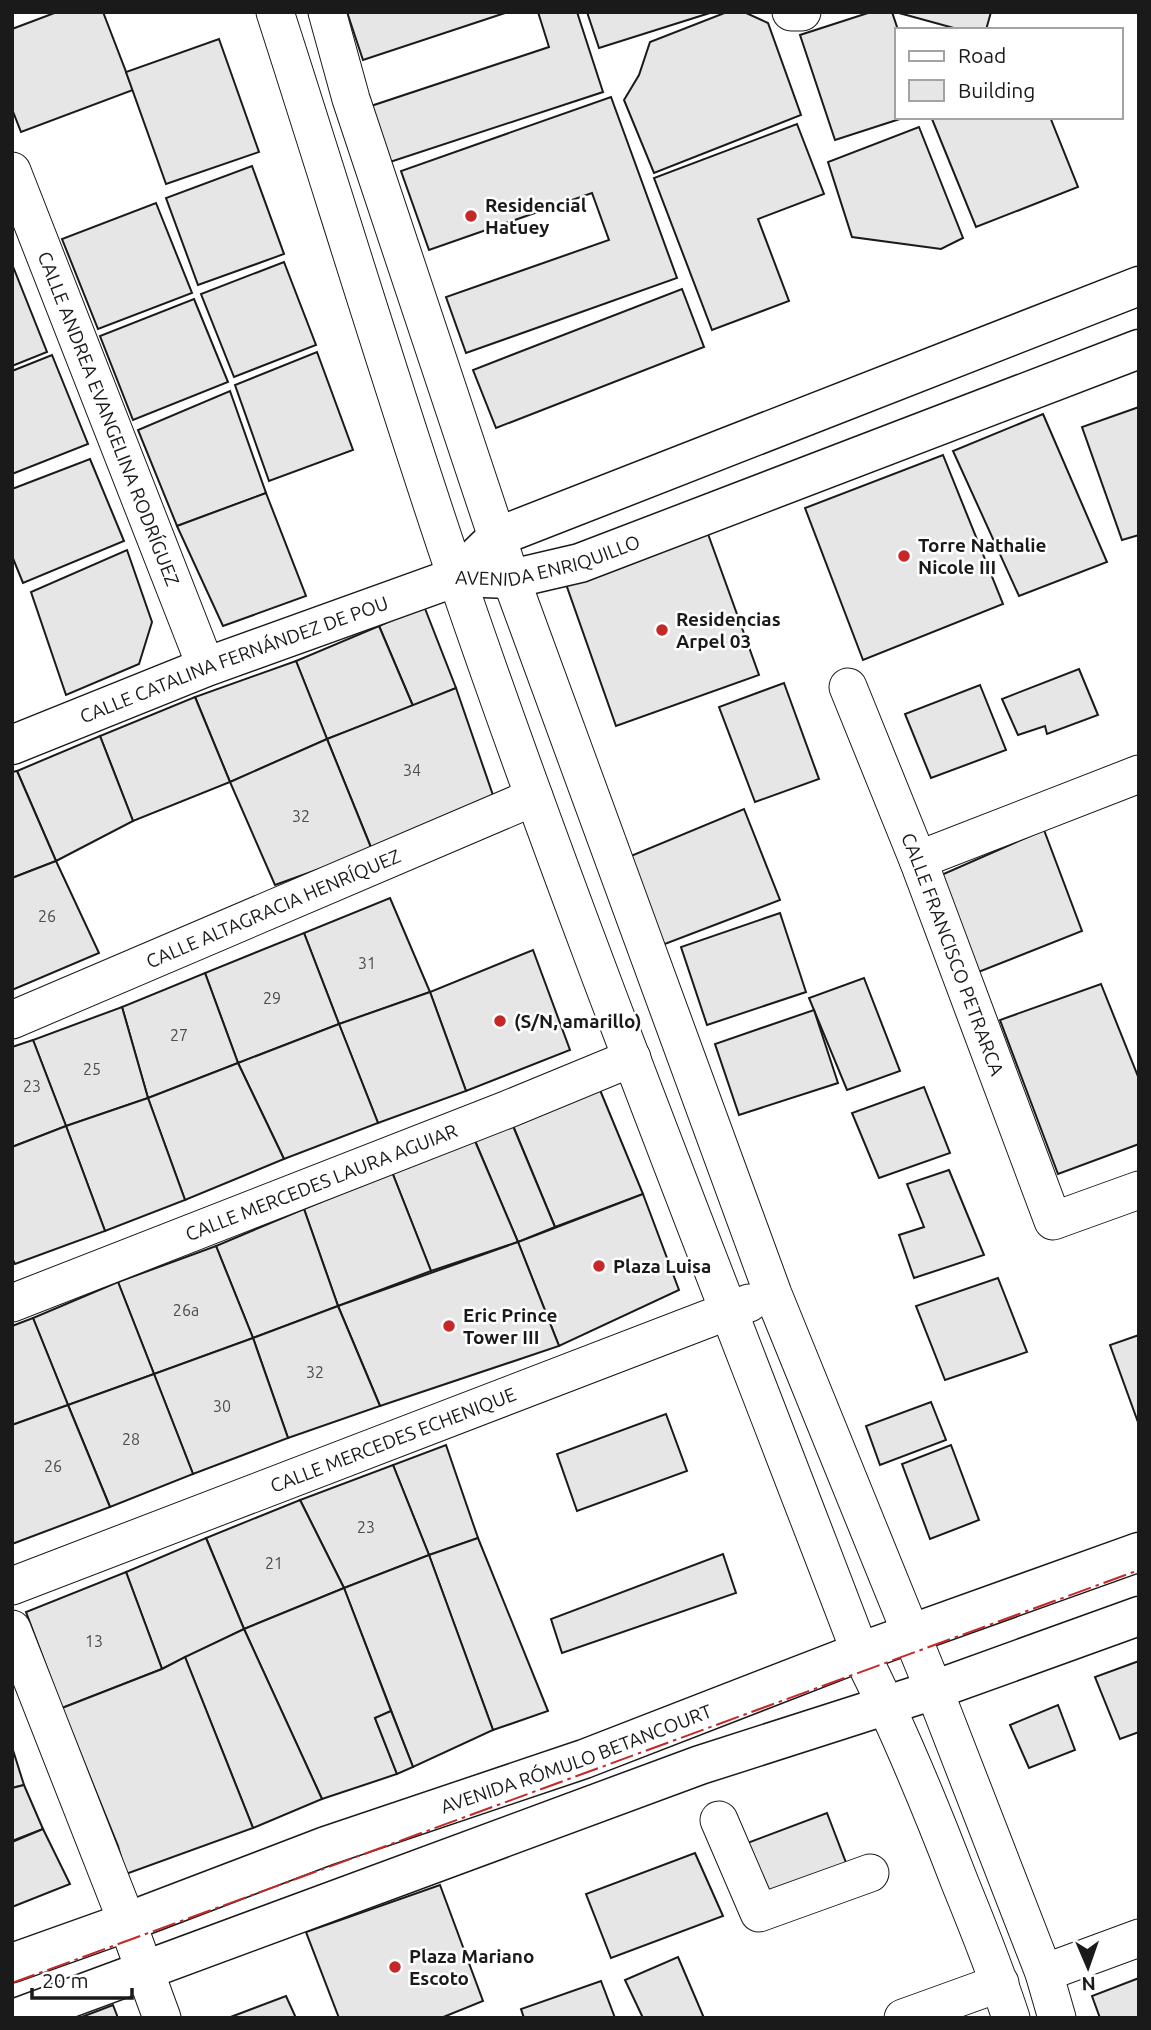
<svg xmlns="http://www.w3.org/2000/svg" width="1151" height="2030" font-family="Ubuntu,sans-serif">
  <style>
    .building { fill: #e6e6e6; stroke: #1a1a1a; stroke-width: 2 }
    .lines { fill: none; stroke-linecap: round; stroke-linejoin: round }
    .minor-casing { stroke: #1a1a1a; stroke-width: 39 }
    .major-casing { stroke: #1a1a1a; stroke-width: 41 }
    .minor { stroke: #fff; stroke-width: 37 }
    .major { stroke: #fff; stroke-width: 38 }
    .power { stroke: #c62828; stroke-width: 2; stroke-dasharray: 24 5 3.5 5; stroke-linecap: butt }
    .poi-dot { fill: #c62828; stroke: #fff; stroke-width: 2.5 }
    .labels { text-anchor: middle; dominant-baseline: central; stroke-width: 5; stroke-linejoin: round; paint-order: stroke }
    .number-label { font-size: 16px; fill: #4d4d4d }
    .poi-label { font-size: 19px; font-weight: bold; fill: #1a1a1a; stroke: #fff; text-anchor: start }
    .street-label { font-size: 19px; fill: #1a1a1a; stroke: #fff }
  </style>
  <rect width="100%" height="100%" fill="#fff"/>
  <!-- building -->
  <g class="building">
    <path d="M57,12h46l30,78 -112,42 -9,-23v-80z"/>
    <path d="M347,12h161l-145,48z"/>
    <path d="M538,12h39l26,80 -213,70 -19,-56 178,-59z"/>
    <path d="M587,12h126l-114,36z"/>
    <path d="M727,12h17l24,11 33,92 -147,58 -30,-73 15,-25 11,-33z"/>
    <path d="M871,12h21l6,18 -1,87h9l-71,23 -35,-105z"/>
    <path d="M991,12l-5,18h-25l-62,-17z"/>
    <path d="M219,39l40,113 -93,32 -40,-112z"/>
    <path d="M611,97l66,181 -211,75 -20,-56 163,-57 -17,-47 -163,57 -28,-79z"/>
    <path d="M937,117h113l28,70 -102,40 -44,-108z"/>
    <path d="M797,124l27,70 -66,25 31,82 -77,29 -58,-152z"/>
    <path d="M919,127l44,111 -22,11 -89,-12 -24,-75z"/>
    <path d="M252,166l32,88 -86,31 -32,-87z"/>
    <path d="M156,203l36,90 -94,36 -36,-90z"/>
    <path d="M284,262l32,83 -82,32 -33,-83z"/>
    <path d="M12,264l35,88 -35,14z"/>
    <path d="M682,289l22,58 -208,81 -23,-58z"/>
    <path d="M194,299l34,83 -95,38 -33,-84z"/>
    <path d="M317,352l36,98 -84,31 -34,-96z"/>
    <path d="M52,355l36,89 -76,30v-103z"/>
    <path d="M230,391l36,102 -89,33 -39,-96z"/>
    <path d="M1139,407v128l-17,5 -40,-113z"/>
    <path d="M1043,414l64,148 -88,34 -66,-145z"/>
    <path d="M943,455l60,149 -140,56 -58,-152z"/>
    <path d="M90,459l34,82 -101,42 -11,-27v-67z"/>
    <path d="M266,493l40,103 -83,30 -46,-100z"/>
    <path d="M708,534l51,141 -143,51 -50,-142z"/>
    <path d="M127,550l25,72 -13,42 -73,31 -35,-103z"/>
    <path d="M424,606l32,82 -43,18 -34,-80z"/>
    <path d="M379,626l34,80 -86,33 -31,-78z"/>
    <path d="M296,661l31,78 -97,43 -35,-85z"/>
    <path d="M1079,669l19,46 -51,19 -2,-8 -27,9 -16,-36z"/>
    <path d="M784,683l35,96 -64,23 -36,-95z"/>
    <path d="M980,685l26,65 -75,28 -26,-64z"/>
    <path d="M456,688l39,113 -123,49 -45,-111z"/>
    <path d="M195,697l35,85 -97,39 -33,-85z"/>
    <path d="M100,736l33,85 -77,40 -39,-90z"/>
    <path d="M327,739l45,111 -97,35 -45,-103z"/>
    <path d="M17,771l39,90 -44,17v-106z"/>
    <path d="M744,809l36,91 -123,47 -31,-89z"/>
    <path d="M1044,830l38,101 -106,42 -37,-97z"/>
    <path d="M56,861l43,92 -87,37v-112z"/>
    <path d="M390,898l40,94 -91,32 -35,-91z"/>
    <path d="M780,913l26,79 -99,33 -26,-78z"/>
    <path d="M304,933l35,91 -101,39 -33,-90z"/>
    <path d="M533,950l37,100 -104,41 -36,-99z"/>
    <path d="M205,973l33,90 -90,35 -26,-91z"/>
    <path d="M864,978l36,93 -53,19 -38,-92z"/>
    <path d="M1101,984l38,95v65l-81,30 -58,-154z"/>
    <path d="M430,992l36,99 -88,32 -39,-99z"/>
    <path d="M122,1007l26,91 -82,28 -33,-86z"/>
    <path d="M814,1010l24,73 -99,32 -24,-71z"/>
    <path d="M339,1024l39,99 -94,36 -46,-96z"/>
    <path d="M33,1040l33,86 -54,21v-100z"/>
    <path d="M238,1063l46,96 -99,41 -37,-102z"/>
    <path d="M924,1087l26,66 -71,25 -27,-65z"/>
    <path d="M600,1090l43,104 -88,33 -42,-101z"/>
    <path d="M148,1098l37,102 -80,31 -39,-105z"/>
    <path d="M66,1126l39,105 -90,33 -3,-6v-111z"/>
    <path d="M513,1126l42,101 -37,15 -43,-101z"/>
    <path d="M475,1141l43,101 -87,29 -39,-99z"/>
    <path d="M949,1170l35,85 -70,23 -15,-43 25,-8 -17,-43z"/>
    <path d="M392,1172l39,99 -93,35 -34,-97z"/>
    <path d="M643,1194l36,96 -120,56 -41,-104z"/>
    <path d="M304,1209l34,97 -85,32 -37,-92z"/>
    <path d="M518,1242l41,104 -179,60 -42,-100z"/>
    <path d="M216,1246l37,92 -99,36 -36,-92z"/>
    <path d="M998,1278l29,74 -82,28 -29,-74z"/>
    <path d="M118,1282l36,92 -86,31 -35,-87z"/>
    <path d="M338,1306l42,100 -92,32 -35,-100z"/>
    <path d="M33,1318l35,87 -56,20v-99z"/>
    <path d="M1139,1335v90l-29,-80z"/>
    <path d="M253,1338l35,100 -95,36 -39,-100z"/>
    <path d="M154,1374l39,100 -83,33 -42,-102z"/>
    <path d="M931,1402l15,38 -66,25 -14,-39z"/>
    <path d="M68,1405l42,102 -98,37v-119z"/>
    <path d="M666,1414l21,57 -110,40 -20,-57z"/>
    <path d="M446,1445l32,93 -49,17 -36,-90z"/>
    <path d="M951,1445l28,75 -49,19 -28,-75z"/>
    <path d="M393,1465l36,90 -85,33 -44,-88z"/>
    <path d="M300,1500l44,88 -100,41 -38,-91z"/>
    <path d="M206,1538l38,91 -82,40 -36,-97z"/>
    <path d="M478,1538l70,173 -55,19 -64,-175z"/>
    <path d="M723,1554l13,39 -174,60 -11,-34z"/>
    <path d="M429,1555l64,175 -80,37 -69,-179z"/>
    <path d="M126,1572l36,97 -100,39 -36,-96z"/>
    <path d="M344,1588l47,123 -16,7 22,56 -75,25 -78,-170z"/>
    <path d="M244,1629l78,170 -69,29 -68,-171z"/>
    <path d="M185,1657l68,171 -127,46 -8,-28 -56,-138 100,-39z"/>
    <path d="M1139,1661v71l-19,7 -25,-62z"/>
    <path d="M1058,1705l17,45 -46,18 -19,-43z"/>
    <path d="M391,1711l22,56 -16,7 -22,-56z"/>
    <path d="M12,1747l12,38 -12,3z"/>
    <path d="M24,1785l19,44 -31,12v-53z"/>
    <path d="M827,1813l21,55 -84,32 -22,-55z"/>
    <path d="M43,1829l27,55 -58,23v-65z"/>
    <path d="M695,1853l28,63 -112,42 -25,-64z"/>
    <path d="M440,1885l43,116 -42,17h-102l-33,-86z"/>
    <path d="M678,1957l26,61h-61l-18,-38z"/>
    <path d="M1139,1978v40h-39l-8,-22z"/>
    <path d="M601,1981l14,37h-91l-3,-9z"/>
    <path d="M286,1996l10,22h-68z"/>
    <path d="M113,2005l5,13h-39z"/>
  </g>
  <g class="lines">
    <!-- minor casing -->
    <g class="minor-casing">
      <g id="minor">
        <path d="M275,12c61,189 118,379 182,567 124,362 267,716 403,1073 38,75 70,153 100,231 18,44 36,89 51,135"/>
        <path d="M327,12l24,87 160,480 262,715 161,396 110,283 13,45"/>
        <path d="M791,12h11"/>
        <path id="s1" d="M12,171l194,496"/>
        <path id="s2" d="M848,687l70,173 135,361 86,-31"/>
        <path d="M918,860l221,-86"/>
        <path id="s3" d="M12,1020l522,-223"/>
        <path id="s4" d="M12,1303l494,-193 126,-52"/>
        <path id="s5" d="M12,1586l737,-283"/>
        <path d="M12,1629l115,293 35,96"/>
        <path d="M719,1820l40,93 111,-40"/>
        <path d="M1044,1973l95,-35"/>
        <path d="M903,2018l97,-35"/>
      </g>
    </g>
    <!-- major casing -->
    <g class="major-casing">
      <g id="major">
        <path d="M456,577l41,-40 642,-251"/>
        <path id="s6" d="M12,745l194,-78 250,-90 55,2 69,-16 559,-214"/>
        <path id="s7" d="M12,1963l115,-41 199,-76 258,-87 276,-107 279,-100"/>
        <path d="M16,2018l684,-253 234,-75 205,-74"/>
      </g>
    </g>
    <!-- minor -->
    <use href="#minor" class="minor"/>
    <!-- major -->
    <use href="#major" class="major"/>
    <!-- power -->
    <path class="power" d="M12,1983l1127,-413"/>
  </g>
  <!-- markers -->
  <g class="poi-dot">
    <circle cx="471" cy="216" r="7"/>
    <circle cx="904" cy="556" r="7"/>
    <circle cx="662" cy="630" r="7"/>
    <circle cx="500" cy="1021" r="7"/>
    <circle cx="599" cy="1266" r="7"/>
    <circle cx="449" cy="1326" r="7"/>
    <circle cx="395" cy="1967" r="7"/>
  </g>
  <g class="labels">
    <!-- number labels -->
    <g class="number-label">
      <text x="412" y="770">34</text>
      <text x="301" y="816">32</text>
      <text x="47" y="916">26</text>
      <text x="367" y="963">31</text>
      <text x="272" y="998">29</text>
      <text x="179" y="1035">27</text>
      <text x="92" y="1069">25</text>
      <text x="32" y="1086">23</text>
      <text x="186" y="1310">26a</text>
      <text x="315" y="1372">32</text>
      <text x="222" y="1406">30</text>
      <text x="131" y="1439">28</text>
      <text x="53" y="1466">26</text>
      <text x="366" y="1527">23</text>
      <text x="274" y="1563">21</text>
      <text x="94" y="1641">13</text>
    </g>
    <!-- poi labels -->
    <g class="poi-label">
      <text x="485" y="205">Residencial<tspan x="485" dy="22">Hatuey</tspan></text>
      <text x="918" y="545">Torre Nathalie<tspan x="918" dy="22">Nicole III</tspan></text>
      <text x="676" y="619">Residencias<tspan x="676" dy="22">Arpel 03</tspan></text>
      <text x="514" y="1021">(S/N, amarillo)</text>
      <text x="613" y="1266">Plaza Luisa</text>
      <text x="463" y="1315">Eric Prince<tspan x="463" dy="22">Tower III</tspan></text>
      <text x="409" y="1956">Plaza Mariano<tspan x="409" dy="22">Escoto</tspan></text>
    </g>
    <!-- street labels -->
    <g class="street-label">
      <text stroke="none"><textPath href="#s1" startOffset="266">CALLE ANDREA EVANGELINA RODRÍGUEZ</textPath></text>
      <text stroke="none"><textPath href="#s6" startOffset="569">AVENIDA ENRIQUILLO</textPath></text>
      <text stroke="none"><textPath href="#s6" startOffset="238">CALLE CATALINA FERNÁNDEZ DE POU</textPath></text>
      <text stroke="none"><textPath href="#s3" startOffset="284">CALLE ALTAGRACIA HENRÍQUEZ</textPath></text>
      <text stroke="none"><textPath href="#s2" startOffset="287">CALLE FRANCISCO PETRARCA</textPath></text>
      <text stroke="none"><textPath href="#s4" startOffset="332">CALLE MERCEDES LAURA AGUIAR</textPath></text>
      <text stroke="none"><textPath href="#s5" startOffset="408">CALLE MERCEDES ECHENIQUE</textPath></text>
      <text stroke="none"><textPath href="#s7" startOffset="600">AVENIDA RÓMULO BETANCOURT</textPath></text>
    </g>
  </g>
  <!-- border -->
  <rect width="1151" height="2030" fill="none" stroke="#1a1a1a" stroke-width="28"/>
  <!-- legend -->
  <rect x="895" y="28" width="228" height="91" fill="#ffffff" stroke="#a3a3a3" stroke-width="2"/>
  <rect x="909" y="51" width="35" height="10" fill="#ffffff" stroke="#a3a3a3" stroke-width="2"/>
  <text x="958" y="63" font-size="21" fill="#1a1a1a">Road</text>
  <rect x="909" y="80" width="35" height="21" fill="#e6e6e6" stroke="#a3a3a3" stroke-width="2"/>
  <text x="958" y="98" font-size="21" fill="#1a1a1a">Building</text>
  <!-- north arrow -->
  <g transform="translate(1088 1967) rotate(178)" stroke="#ffffff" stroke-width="5" paint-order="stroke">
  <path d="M0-5L12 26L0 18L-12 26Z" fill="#1a1a1a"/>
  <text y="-10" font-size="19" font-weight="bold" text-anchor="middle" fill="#1a1a1a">N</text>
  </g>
  <!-- scale -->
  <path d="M32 1988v10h100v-10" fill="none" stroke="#1a1a1a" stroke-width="3.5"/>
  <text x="42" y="1988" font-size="21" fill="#1a1a1a" stroke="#ffffff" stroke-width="5" paint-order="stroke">20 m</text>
</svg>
